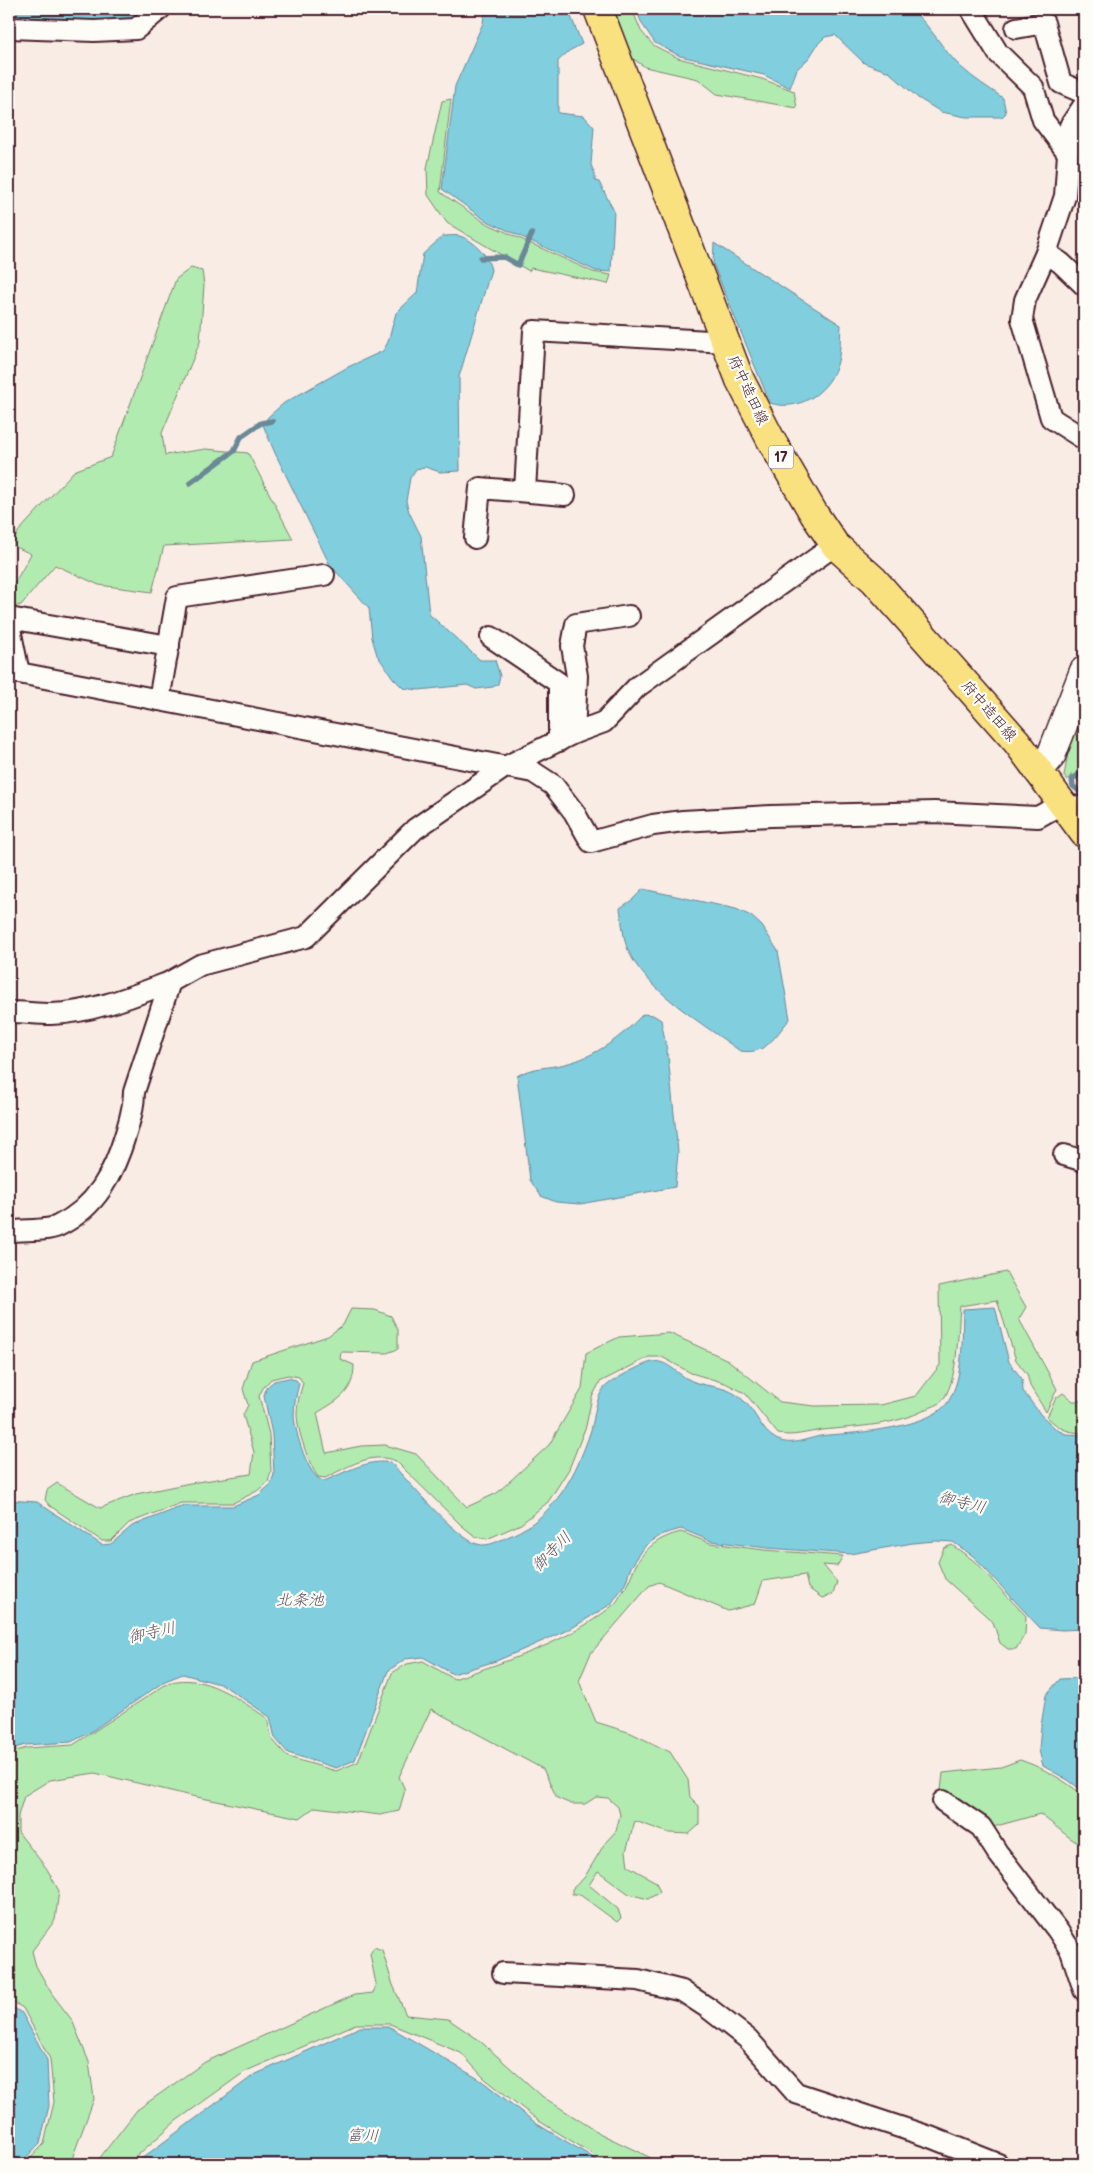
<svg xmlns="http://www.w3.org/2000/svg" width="1093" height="2173" font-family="'Balsamiq Sans','Klee One',sans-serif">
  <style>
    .green { fill: #b1ebb0; stroke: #7e856e }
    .water { fill: #80cede; stroke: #6a8896 }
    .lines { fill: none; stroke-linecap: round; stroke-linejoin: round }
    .stream { stroke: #6a8896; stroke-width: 5.5 }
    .street-casing { stroke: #4a1f2b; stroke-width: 24 }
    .secondary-casing { stroke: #4a1f2b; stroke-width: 31 }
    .primary-casing { stroke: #4a1f2b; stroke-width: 31 }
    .street { stroke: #fdfcf7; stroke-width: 20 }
    .secondary { stroke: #fdfcf7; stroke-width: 28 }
    .primary { stroke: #fae180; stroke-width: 28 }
    .labels { text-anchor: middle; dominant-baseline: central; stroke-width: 4.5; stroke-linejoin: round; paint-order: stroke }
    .shield { fill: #fdfcf7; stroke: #806168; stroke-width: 1 }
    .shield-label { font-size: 14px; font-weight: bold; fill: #4a1f2b }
    .street-label { font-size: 15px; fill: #4a1f2b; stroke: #fdfcf7 }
    .water-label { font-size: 16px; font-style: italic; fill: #5a5461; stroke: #fdfcf7 }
  </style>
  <rect width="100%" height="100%" fill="#f8ece5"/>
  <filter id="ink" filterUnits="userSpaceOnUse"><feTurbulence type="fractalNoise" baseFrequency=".02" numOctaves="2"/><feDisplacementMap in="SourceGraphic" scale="10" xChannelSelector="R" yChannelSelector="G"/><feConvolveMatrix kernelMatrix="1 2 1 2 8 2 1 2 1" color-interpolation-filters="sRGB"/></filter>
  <g filter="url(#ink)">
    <!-- green -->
    <g class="green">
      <path d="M609,9h23l9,22 12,14 25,13 84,21 32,12 3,17 -80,-14 -19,-15 -53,-12 -17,-12z"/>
      <path d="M451,99l-11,93 44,30 109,50 18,3 -3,9 -77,-16 -2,3 -82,-48 -19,-28 -1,-27 15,-67z"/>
      <path d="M191,268l11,3 2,14 -4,57 -38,91 3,22 41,-6 42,4 45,86 -129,7 -12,46 -53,-7 -44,-20 -34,40 -12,3v-15l22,-39 -19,-9 6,-13 56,-61 37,-14 65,-178z"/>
      <path d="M1084,707v80l-12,-13 -5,6 -3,-4 5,-29z"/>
      <path d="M1006,1272l20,35 -7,12 38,70 -11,23 -16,-26 -3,-12 -11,-14 -19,-60 -37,6c-2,24 -2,78 -19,96 -3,3 -10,5 -14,7 -33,17 -68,17 -104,21 -16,2 -29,7 -45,4l-33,-41 -20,-10 -34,-10 -29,-16h-13l-49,25 -8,15 -6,29 -17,43 -21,33 -27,22 -34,15 -11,-2 -15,-12 -65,-64c-25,-10 -48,6 -71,17l-7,-1c-9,-12 -21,-47 -21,-63 0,-11 3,-20 6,-31l-4,-6 -11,-2 -17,4 -8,9 -4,8 10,38 2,37 -3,11 -11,9 -24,12h-52l-52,20 -18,18h-9l-52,-35 -5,-6 2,-10 10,-7 43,25 36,-14 54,-11 61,-9 3,-22 -11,-37 5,-10 -5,-16 9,-28 76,-25 15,-11 8,-16 24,1 16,6 7,14v19l-11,4 -46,-1 -1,7 14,6c0,28 -16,35 -37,48l9,40 35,-7 24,-1 31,9 51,53 30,-14 52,-48 33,-56 4,-36 33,-16 50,-4 59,27 52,42 35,4 66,-1 35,-9 24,-31 -1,-79z"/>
      <path d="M1063,1393l10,8h11v32c-18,-1 -23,-3 -37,-16l9,-19z"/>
      <path d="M681,1532l29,11 54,7 79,6 -6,10 -14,-1 14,17 -4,12 -11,4 -14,-10 -3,-13 -42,6 -8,23 -27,7 -69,-29 -10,4 -58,67 -12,28 17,41 35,11 39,19 18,28 2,17 9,9v19l-10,9 -20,-1 -34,-12 -9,30 2,15 28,16 4,10 -12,7 -19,-5 -31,-23 -9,14 29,24 3,9 -4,4 -38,-28h-7v-5l12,-11 21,-35 11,-12 4,-16 -2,-8 -10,-9 -12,-1 -11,7h-14l-14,-6 -14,-29 -112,-60 -32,68 6,13 -6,21 -19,4 -65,-8 -15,11 -108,-22 -97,-23 -45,7 -26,16 -6,20v16l29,37 12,22 -4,29 -23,31 4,15 16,28 20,26 17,42 5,37 -24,65h-45l19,-20 10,-42 -4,-43 -27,-51 -14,-8v-247l18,-5 46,-3 95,-62c36,-11 70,16 99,35l5,21 16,18 48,14 22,-9 34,-89 15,-9 16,-3 31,18c53,-18 115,-37 158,-73 5,-3 8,-10 11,-15 6,-8 8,-16 12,-24 10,-20 25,-30 46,-35z"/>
      <path d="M952,1545l21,15 53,56 -1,18 -9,15h-8l-8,-6 -7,-21 -48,-43 -7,-17 6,-14z"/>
      <path d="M1020,1760c24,8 44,20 64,36v51l-14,-9 -30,-24 -47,13 -18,-16 -34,-21 2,-17 58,-6z"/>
      <path d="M374,1947l8,3 11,35 13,30 42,4 31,21 64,57 58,37 48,23 5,7h-45l-70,-43 -55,-43 -23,-25 -71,-29h-34l-110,47 -70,50 -48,43h-33l42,-54 68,-48 149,-67 19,-2 3,-9 -6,-30z"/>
    </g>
    <!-- water -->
    <g class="water">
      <path d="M9,9h137l-11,10 -12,2 -114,-1z"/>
      <path d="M485,9h83l14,35 -13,7 -11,10v52l26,3 10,11 -3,38 4,9v7l4,1 15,29 -3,61 -15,-1 -111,-51 -43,-31 13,-103 28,-63z"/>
      <path d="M636,9h274c21,16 32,41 52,59 12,11 27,20 41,30l3,15 -4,4h-36l-25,-5 -23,-14 -29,-26 -25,-9 -29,-28 -10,2 -7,7 -9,14 -12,11 -7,19 -26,-13 -84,-19 -25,-13 -13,-19z"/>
      <path d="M443,236c5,0 12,-1 17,0 15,5 28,19 31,34l-32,107 1,94 -20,1 -15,-5 -9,2 -6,9 -4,23 3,11 12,24 8,78 51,46h15l5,16 -2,8 -5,3 -17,2 -9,-4 -48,5 -16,-2 -10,-10 -16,-23 -5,-17 -3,-30 -39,-43 -55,-112 -12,-28 5,-8 16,-14 64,-36 35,-16 5,-9 8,-29 21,-20 6,-39z"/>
      <path d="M714,243l127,82c-1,14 0,30 -5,43 -10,26 -38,44 -66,35l-57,-139z"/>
      <path d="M643,889l93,20 15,7 11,10 16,25 12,68c-17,19 -23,36 -50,32 -34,-25 -96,-62 -112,-101 -5,-12 -6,-28 -8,-42l12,-8z"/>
      <path d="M643,1014l10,1 8,5 7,36 10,96 -3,35 -95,17 -24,-2 -15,-6 -11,-16 -13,-104c13,-9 33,-8 48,-12 30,-7 58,-28 78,-50z"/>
      <path d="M995,1307l14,55 13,17 1,12 18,24 16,15 9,4 18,1v194l-22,1 -22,-2 -67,-72 -20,-14 -17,-1 -23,2 -63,11 -83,-6 -56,-7 -30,-12 -18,5 -17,11 -15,22 -6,17 -14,20 -39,24 -45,20 -31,13 -43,13 -30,-17 -18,2 -17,12 -33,89 -19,8 -48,-15 -13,-15 -5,-21 -47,-32 -40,-11 -18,7 -76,52 -18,9 -46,3 -16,5v-250l28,2 65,43 9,-1 21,-18 51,-20h50l26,-11 12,-11 3,-10 -2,-40 -8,-38 2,-8 8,-7 14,-3 8,2 3,4c-3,11 -5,21 -5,32 1,15 14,63 30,65 20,-8 45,-23 67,-18 17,18 64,74 86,81 12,4 24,-5 35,-9 43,-19 65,-62 79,-105 4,-13 4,-32 14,-43 7,-7 37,-23 47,-25 14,-3 24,11 36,17 18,10 38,4 56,22 12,11 17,30 32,38 17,9 34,-3 52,-4 29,-2 103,-7 120,-33 16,-25 14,-65 15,-93z"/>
      <path d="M1079,1678l5,3v111l-16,-12 -25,-14 -4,-16 2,-24 5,-31 14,-16z"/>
      <path d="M9,2005l13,8 25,47 2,46 -9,37 -20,21h-11z"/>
      <path d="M360,2027h30l92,54 55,43 67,40h-467l4,-5 113,-84z"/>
    </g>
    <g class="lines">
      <!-- stream -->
      <g class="stream">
        <path d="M1078,170l6,10"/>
        <path d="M481,258l23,-1 14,8 14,-31"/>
        <path d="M190,483l44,-32 7,-14 20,-14 11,-2"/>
        <path d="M1080,792l-7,-6 -1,-7 12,-7"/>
      </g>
      <!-- street casing -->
      <g class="street-casing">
        <g id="street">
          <path d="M971,9l27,44 35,34 10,33 25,33"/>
          <path d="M9,28l85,3 42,-2 24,-20"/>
          <path d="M1016,28l28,-5 17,60 23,10"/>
          <path d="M1084,105l-14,21 -5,70 -19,57 -21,47 -3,19 29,99 33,21"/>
          <path d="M1046,253l15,10 23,22"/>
          <path d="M525,491l9,-160 192,11"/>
          <path d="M475,538l5,-50 85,7"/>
          <path d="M9,618l160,28"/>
          <path d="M9,624l10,49"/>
          <path d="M491,637l68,46v58"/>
          <path d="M9,673h10l514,99 20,13 21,27 17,30 62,-17 30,-4 88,-5 163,-4 104,5 23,-13 23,4"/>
          <path d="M159,700l18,-103 147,-22"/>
          <path d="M574,733l3,-57 -5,-30 4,-22 53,-8"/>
          <path d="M9,1012c14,0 28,2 42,2 40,-1 82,-18 119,-32"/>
          <path d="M1064,1155l20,6"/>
          <path d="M9,1231c12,-1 39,0 49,-5 39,-19 56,-53 68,-93 4,-14 8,-26 8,-41l36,-110 30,-17 106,-28 109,-108 90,-62 69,-34 30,-11 33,-35 198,-142"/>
          <path d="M943,1801l38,26 16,25 61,79 13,20 13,39"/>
          <path d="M503,1973l135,7 44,11 26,17 40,31 48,54 134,44 68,27"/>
        </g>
      </g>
      <!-- secondary casing -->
      <g class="secondary-casing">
        <path id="secondary" d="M1038,771l13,-15 33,-85"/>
      </g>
      <!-- primary casing -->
      <g class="primary-casing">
        <path id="primary" d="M598,9l142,371 31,60 43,74 21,31 39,35 143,162 67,91"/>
      </g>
      <!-- street -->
      <use href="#street" class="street"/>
      <!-- secondary -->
      <use href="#secondary" class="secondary"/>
      <!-- primary -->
      <use href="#primary" class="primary"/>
    </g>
  </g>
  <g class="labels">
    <!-- shield labels -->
    <rect class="shield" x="768.5" y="445.5" width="25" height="23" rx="4"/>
    <g class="shield-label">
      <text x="781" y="457">17</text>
    </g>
    <!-- street labels -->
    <g class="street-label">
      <text transform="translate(748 390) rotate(65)">府中造田線</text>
      <text transform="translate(989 711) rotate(49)">府中造田線</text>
    </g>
    <!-- water labels -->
    <g class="water-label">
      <text transform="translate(962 1503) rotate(14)">御寺川</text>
      <text transform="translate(552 1552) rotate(-45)">御寺川</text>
      <text x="300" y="1600">北条池</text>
      <text transform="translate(152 1633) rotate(-12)">御寺川</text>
      <text transform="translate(363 2136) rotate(2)">富川</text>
    </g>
  </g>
  <!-- margin -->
  <rect width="1093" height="2173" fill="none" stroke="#fdfcf7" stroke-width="30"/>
  <rect x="15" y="15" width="1063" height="2143" fill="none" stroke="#4a1f2b" stroke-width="2" filter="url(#ink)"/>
</svg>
